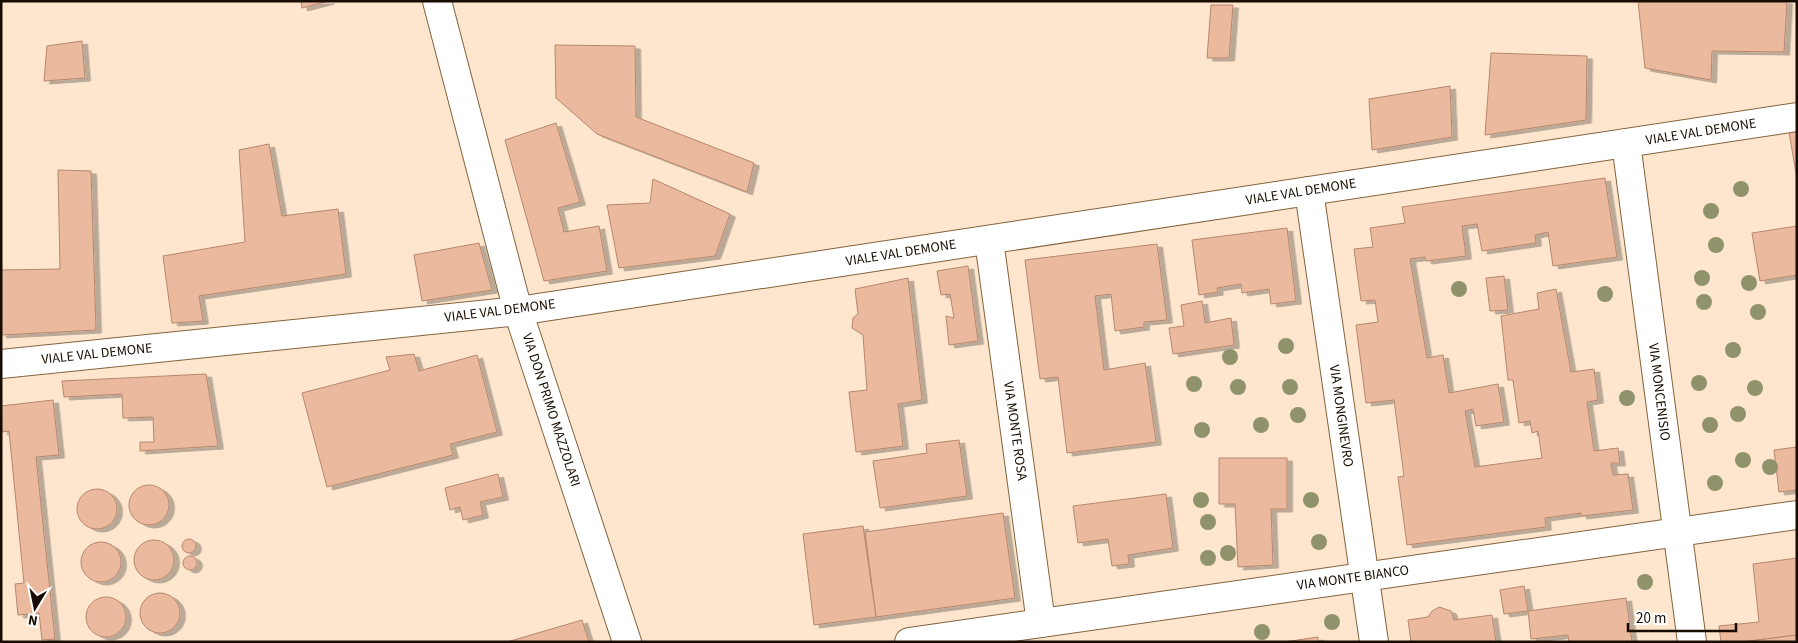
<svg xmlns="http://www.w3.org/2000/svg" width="1798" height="643" font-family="'Source Sans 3',sans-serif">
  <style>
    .building { fill: #ebba9e; stroke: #b6876d; filter: url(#shadow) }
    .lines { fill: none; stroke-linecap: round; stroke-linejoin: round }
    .minor-casing { stroke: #83633c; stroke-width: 30 }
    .tertiary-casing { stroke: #83633c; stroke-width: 30 }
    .minor { stroke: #fff; stroke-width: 28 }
    .tertiary { stroke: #fff; stroke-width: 28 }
    .tree { fill: #90926c }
    .labels { text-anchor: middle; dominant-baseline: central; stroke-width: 4; stroke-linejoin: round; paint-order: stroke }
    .street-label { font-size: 14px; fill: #180c00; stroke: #fff }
  </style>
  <defs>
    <filter id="shadow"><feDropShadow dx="5.5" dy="3" stdDeviation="0" flood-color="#0004"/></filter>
  </defs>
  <rect width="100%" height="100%" fill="#fde6cd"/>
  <!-- building -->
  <g class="building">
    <path d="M301,1h28l-27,7z"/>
    <path d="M1638,1h149l-3,51 -72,-1 -1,29 -66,-12z"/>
    <path d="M1211,5h22l-4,53h-22z"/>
    <path d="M82,41l3,37 -41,3 3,-35z"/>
    <path d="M555,45l80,1 1,71 118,46 -7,29 -150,-58 -41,-36z"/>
    <path d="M1491,53l96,3 -1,64 -101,15z"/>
    <path d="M1450,86l2,51 -80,13 -3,-51z"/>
    <path d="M556,123l24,79 -22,6 6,24 35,-6 8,45 -63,10 -39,-141z"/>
    <path d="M1789,132h8v47z"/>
    <path d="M269,144l13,72 56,-7 8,65 -147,22 4,25 -31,2 -9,-67 82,-14 -6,-92z"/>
    <path d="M58,170l33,1 5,159 -95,5v-65l59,-1z"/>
    <path d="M1605,178l12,79 -64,9 -5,-34 -13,3 1,8 -54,8 -5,-27 -15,2 4,30 -40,5 -1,-4 -15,2 17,99 16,-3 6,38 49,-9 6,38 -28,4 -3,-17 -8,2 10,56 67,-9 -4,-27 -6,2 -2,-12 -11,2 -6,-43h-5l-7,-64 38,-7 -2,-16 19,-4 15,83 23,-3 4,31 -11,2 7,49 24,-3 2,15h-9l2,12 15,-1 5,36 -52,6v-3l-36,5 1,9 -139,18 -9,-68 6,-1 -10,-76 -28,3 -10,-78 22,-3 -3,-22 -14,1 -7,-52 19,-2 -3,-19 35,-5 -3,-16z"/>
    <path d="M653,179l77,35 -15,42 -96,12 -12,-63 43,-2z"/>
    <path d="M1797,226v49l-37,6 -8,-48z"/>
    <path d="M1287,228l9,73 -25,3 -2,-15 -27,4 -1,-9 -24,4 1,4 -19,3 -7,-55z"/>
    <path d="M479,243l13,47 -70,11 -8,-46z"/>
    <path d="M1157,244l10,76 -23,2v5l-29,4 -4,-37 -16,2 9,74 41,-7 11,79 -89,11 -9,-76 -18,2 -15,-119z"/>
    <path d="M968,266l10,75 -29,4 -3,-29 8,2 -4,-24 -9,1 -4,-24z"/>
    <path d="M1504,276l4,34 -18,1 -4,-33z"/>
    <path d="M908,278l14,122 -24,4 5,42 -47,6 -7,-60 18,-2 -4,-55 -11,-7 1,-10 5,-4 -3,-25z"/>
    <path d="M1202,301l3,22 26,-5 3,27 -61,9 -4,-26 15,-2 -3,-21z"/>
    <path d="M414,354l5,17 58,-16 20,77 -47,12 3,11 -126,32 -25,-94 88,-23 -4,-13z"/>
    <path d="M206,374l12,72 -78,5v-9h14l-1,-25 -30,1 -1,-24 -58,3 -2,-16z"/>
    <path d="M53,400l6,55 -23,2 19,182 -13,1 -3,-27 -21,2 -3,-31 9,-1 -15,-152 -7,1 -1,-26z"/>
    <path d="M959,440l8,56 -87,12 -7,-47 54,-8 -1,-9z"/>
    <path d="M1797,447v43l-18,2 -5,-42z"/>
    <path d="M1219,458h68v51h-16l2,56 -35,2 -3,-63h-16z"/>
    <path d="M498,474l5,23 -23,5 3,13 -20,5 -3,-13 -10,3 -5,-22z"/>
    <circle cx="149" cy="505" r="20"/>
    <circle cx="97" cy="509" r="20"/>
    <path d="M1166,494l7,54 -45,7 1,9 -17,2 -4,-27 -30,4 -5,-37z"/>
    <path d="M1003,513l12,85 -139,19 -11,-85z"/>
    <path d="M863,526l13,91 -62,8 -11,-91z"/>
    <circle cx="189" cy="546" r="7"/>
    <circle cx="154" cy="560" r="20"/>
    <circle cx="101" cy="562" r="20"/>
    <circle cx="190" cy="563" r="7"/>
    <path d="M1797,558v77l-55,7h-21l-2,-16 40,-4 -6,-58z"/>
    <path d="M1524,586l4,25 -24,3 -4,-24z"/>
    <circle cx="160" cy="613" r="20"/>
    <circle cx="106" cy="617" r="20"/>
    <path d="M1626,598l6,44h-63l-1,-7 -37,4 -3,-28z"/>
    <path d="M1439,607l12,4 3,9 38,-5 4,27h-85l-3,-22 20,-3 4,-6z"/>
    <path d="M582,620l7,22h-82z"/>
    <path d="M1797,635v7h-55z"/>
    <path d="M1318,637v5h-34z"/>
  </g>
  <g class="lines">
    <!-- minor casing -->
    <g class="minor-casing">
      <g id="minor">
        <path d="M437,1l81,310 109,331"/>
        <path d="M1626,143l66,499"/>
        <path d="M1309,191l65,451"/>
        <path d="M989,240l52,383"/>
        <path d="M909,642l888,-127"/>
      </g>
    </g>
    <!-- tertiary casing -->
    <g class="tertiary-casing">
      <path id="tertiary" d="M1,364l517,-53 1279,-194"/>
    </g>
    <!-- minor -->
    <use href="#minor" class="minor"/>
    <!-- tertiary -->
    <use href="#tertiary" class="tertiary"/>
  </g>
  <!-- trees -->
  <g class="tree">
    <circle cx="1741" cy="189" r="8"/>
    <circle cx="1711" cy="211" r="8"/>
    <circle cx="1716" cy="245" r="8"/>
    <circle cx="1702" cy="278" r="8"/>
    <circle cx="1749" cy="283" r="8"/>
    <circle cx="1459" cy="289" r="8"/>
    <circle cx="1605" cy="294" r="8"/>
    <circle cx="1704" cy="302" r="8"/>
    <circle cx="1758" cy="312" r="8"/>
    <circle cx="1286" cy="346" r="8"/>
    <circle cx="1733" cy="350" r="8"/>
    <circle cx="1230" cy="357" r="8"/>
    <circle cx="1699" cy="383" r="8"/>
    <circle cx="1194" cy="384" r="8"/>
    <circle cx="1238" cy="387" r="8"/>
    <circle cx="1290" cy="387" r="8"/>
    <circle cx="1755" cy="388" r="8"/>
    <circle cx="1627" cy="398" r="8"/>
    <circle cx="1738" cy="414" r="8"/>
    <circle cx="1298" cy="415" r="8"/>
    <circle cx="1261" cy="425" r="8"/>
    <circle cx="1710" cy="425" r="8"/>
    <circle cx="1202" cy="430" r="8"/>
    <circle cx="1743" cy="460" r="8"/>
    <circle cx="1770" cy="467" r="8"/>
    <circle cx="1715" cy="483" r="8"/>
    <circle cx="1201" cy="500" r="8"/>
    <circle cx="1311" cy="500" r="8"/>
    <circle cx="1208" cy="522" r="8"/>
    <circle cx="1319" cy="542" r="8"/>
    <circle cx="1228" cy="553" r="8"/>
    <circle cx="1208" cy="558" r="8"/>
    <circle cx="1645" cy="582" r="8"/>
    <circle cx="1332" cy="622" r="8"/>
    <circle cx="1262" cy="632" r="8"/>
  </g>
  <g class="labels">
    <!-- street labels -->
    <g class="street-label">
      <text transform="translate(1701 132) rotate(-9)">VIALE VAL DEMONE</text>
      <text transform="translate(1301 192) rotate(-9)">VIALE VAL DEMONE</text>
      <text transform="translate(901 253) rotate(-9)">VIALE VAL DEMONE</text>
      <text transform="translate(500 311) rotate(-7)">VIALE VAL DEMONE</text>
      <text transform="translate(97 354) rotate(-6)">VIALE VAL DEMONE</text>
      <text transform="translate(1659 392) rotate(83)">VIA MONCENISIO</text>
      <text transform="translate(551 410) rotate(72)">VIA DON PRIMO MAZZOLARI</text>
      <text transform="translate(1341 416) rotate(82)">VIA MONGINEVRO</text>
      <text transform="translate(1015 431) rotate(82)">VIA MONTE ROSA</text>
      <text transform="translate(1353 578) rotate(-8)">VIA MONTE BIANCO</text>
    </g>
  </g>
  <!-- border -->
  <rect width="1798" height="643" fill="none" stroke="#180c00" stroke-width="5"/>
  <!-- north arrow -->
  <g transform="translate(35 608) rotate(190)" stroke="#ffffff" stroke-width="4" paint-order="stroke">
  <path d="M0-4L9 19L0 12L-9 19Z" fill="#180c00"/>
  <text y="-8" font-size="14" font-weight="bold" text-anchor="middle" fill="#180c00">N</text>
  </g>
  <!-- scale -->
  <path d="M1628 623v8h108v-8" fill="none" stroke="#180c00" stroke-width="2.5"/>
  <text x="1636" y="623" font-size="15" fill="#180c00" stroke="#ffffff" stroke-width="4" paint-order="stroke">20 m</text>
</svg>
